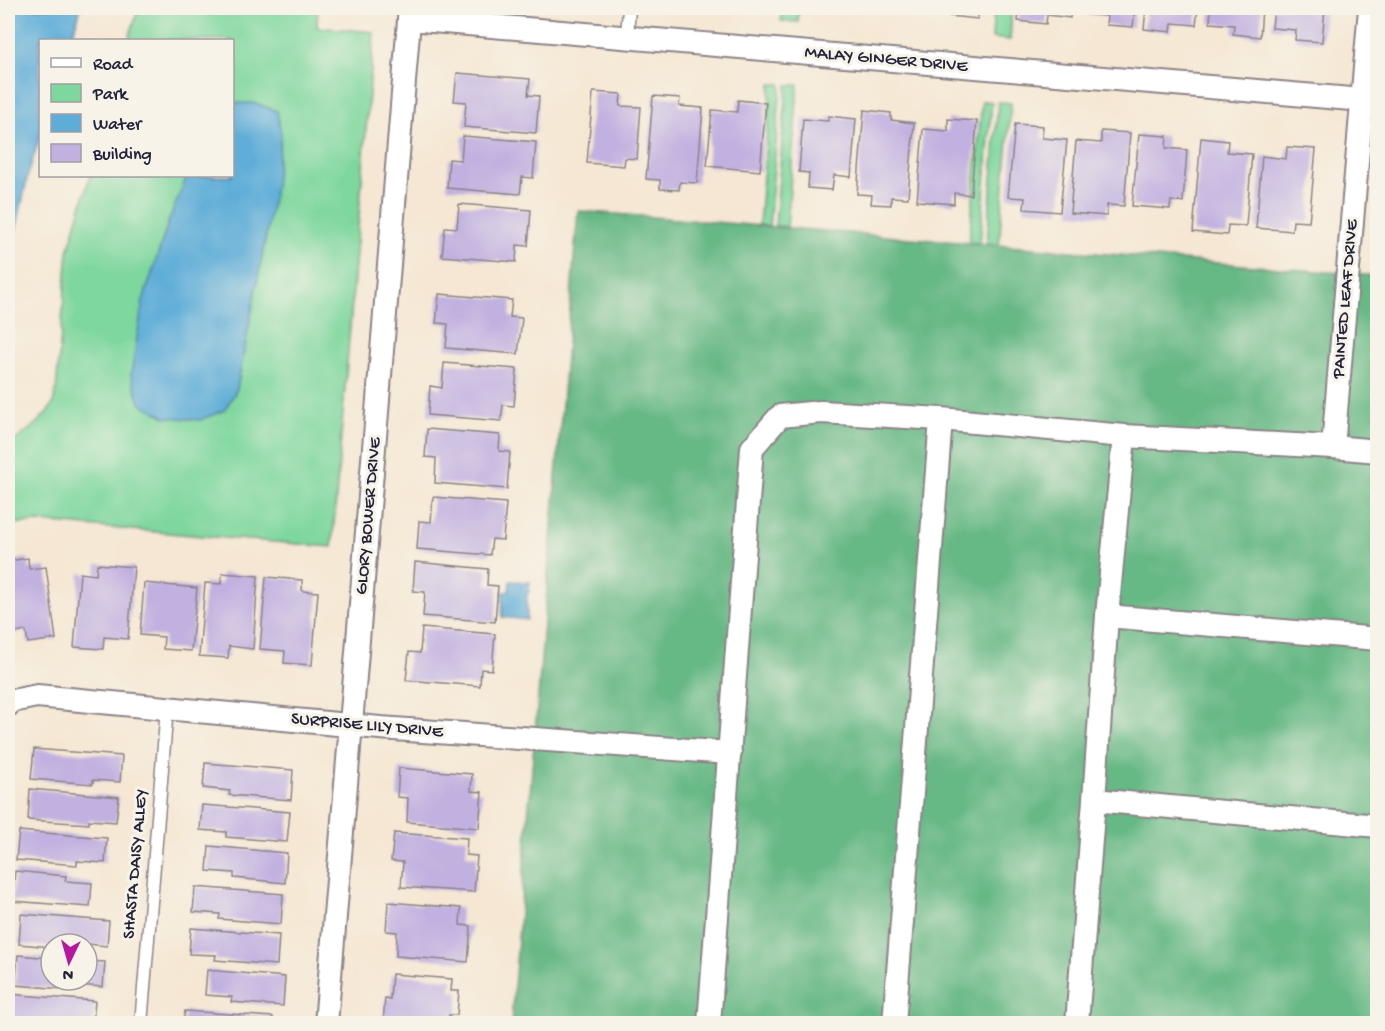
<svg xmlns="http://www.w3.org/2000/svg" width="1385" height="1031" font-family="'Gochi Hand',sans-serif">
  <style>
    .green { fill: #7ed79d; stroke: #507c6c; stroke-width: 1.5 }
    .forest { fill: #66b884; stroke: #446d60; stroke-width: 1.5 }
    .water { fill: #5eadd8; stroke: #40688a; stroke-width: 1.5 }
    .building { fill: #c1b1e0 }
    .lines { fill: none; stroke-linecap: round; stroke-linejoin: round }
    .lane-casing { stroke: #8c8487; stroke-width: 15 }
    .street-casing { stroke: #8c8487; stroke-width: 26 }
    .lane { stroke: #fff; stroke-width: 12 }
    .street { stroke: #fff; stroke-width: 22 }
    .labels { text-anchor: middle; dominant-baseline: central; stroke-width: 6; stroke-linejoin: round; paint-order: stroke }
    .street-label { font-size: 18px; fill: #22223b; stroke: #f7f3e8 }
  </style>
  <rect width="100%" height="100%" fill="#f7f3e8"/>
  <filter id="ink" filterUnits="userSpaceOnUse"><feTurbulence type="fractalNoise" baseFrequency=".0167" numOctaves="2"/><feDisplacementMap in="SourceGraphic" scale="12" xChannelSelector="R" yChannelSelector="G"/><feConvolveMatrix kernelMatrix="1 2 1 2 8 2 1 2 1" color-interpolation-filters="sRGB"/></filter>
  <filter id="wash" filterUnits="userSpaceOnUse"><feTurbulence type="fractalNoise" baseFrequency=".008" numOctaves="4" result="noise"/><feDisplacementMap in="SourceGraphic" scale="24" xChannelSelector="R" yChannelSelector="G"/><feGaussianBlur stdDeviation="1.35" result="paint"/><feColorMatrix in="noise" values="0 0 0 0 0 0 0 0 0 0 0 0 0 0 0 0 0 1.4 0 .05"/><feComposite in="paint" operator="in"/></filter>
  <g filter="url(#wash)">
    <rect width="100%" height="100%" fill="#f5e7d3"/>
    <!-- green -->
    <g class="green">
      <path d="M139,8h179l-1,19 57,5 -42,515 -291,-25 -33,2v-78c12,-9 37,-27 44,-41 2,-4 3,-10 4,-14l12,-139 22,-76h142v-136h-104z"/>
      <path d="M782,8h17l-1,14 -17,-1z"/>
      <path d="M994,8h18l-2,32 -18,-2z"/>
      <path d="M771,84h10l-12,142 -10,-1z"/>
      <path d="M787,85h11l-11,142 -12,-1z"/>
      <path d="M982,101l10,1 -12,141h-11z"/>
      <path d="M998,102l13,1 -12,142 -12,-1z"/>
    </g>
    <!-- forest -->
    <path class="forest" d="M578,211l799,65v747l-866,1z"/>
    <!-- water -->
    <g class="water">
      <path d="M8,8h73l-10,32h-31v96l-12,39 -17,78 -3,24z"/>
      <path d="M233,103h22l22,8 4,24 -7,59 -37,195 -12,21 -25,10 -35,-3 -25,-14 -9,-28 12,-74 25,-78 19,-47h45z"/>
      <path d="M510,581l20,1 -1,10 -2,1v27l-25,-3 1,-25h6z"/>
    </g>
    <g id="blocks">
      <!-- building -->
      <g class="building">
        <path d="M950,8h28v11l-29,-3z"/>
        <path d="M1019,8h52l-1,10 -23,-3 -1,9 -28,-3z"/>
        <path d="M1083,8h52l-2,19 -27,-2 1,-9 -24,-2z"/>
        <path d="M1146,8h52l-2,17 -24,-2 -1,9 -27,-3z"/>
        <path d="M1211,8h51l-2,29 -27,-3 1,-9 -24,-2z"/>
        <path d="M1274,8h51l-3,34 -27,-2 1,-10 -24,-2z"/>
        <path d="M457,73l73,6 -2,16 11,1 -3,37 -72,-6 2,-25 -12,-1z"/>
        <path d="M593,92l28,2 -1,12 21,1 -4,52 -12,-1 -1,8 -37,-3z"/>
        <path d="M653,96l27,2 -1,8 24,2 -6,75 -17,-1 -1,8 -19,-1v-9l-14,-1z"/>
        <path d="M738,100l28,3 -6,68 -53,-5 5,-56 25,2z"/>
        <path d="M864,110l27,3v7l23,3 -6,75 -17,-1v8l-20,-1 1,-9 -15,-1z"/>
        <path d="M828,116l28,3 -5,58 -17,-2 -2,15 -24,-2 1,-15 -10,-1 4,-53 25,2z"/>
        <path d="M948,119l29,2 -6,74 -17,-2v11l-37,-3 6,-72 25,2z"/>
        <path d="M1015,124l28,2 -1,12 25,2 -7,72 -36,-3 1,-11 -17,-1z"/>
        <path d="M1101,131l29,2 -6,73 -17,-1v11l-37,-3 6,-72 25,2z"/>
        <path d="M1139,134l28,2 -1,12 21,2 -4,52 -12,-1 -1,8 -38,-3z"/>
        <path d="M463,136l73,6 -3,36 -11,-1 -2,17 -73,-6 2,-29 12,1z"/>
        <path d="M1201,138l27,3 -1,11 25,2 -6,72 -18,-1 -1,10 -34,-3z"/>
        <path d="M1287,147l29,2 -7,73 -16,-1 -1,10 -36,-3 6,-72 24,3z"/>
        <path d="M459,204l72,6 -3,36 -11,-1 -1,17 -74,-6 3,-29 12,1z"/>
        <path d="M439,294l73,6 -2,17 12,1 -4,36 -72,-6 2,-24 -12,-1z"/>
        <path d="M444,363l73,6 -3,37 -11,-1 -2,16 -73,-6 2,-29 12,2z"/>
        <path d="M427,429l73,6 -1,16 11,1 -3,37 -72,-6 1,-25 -11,-1z"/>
        <path d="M433,497l73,6 -3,37 -11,-1 -2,16 -73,-6 2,-28 12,1z"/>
        <path d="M28,558l1,11 17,-2 10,72 -28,4 -2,-12 -18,3v-73z"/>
        <path d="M415,562l73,7 -1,16 11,1 -3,36 -72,-6 2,-24 -12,-1z"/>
        <path d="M97,564l37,3 -6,72 -24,-2 -1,12 -29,-2 6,-74 16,2z"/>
        <path d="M222,573l36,3 -5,73 -24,-3 -1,12 -29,-2 6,-73 16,1z"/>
        <path d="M266,577l36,3v11l16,1 -6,73 -28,-2 1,-12 -25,-2z"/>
        <path d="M144,583l53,5 -6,63 -28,-2 1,-12 -24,-2z"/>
        <path d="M422,628l73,6 -3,36 -11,-1 -1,17 -74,-6 3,-28 11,1z"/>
        <path d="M34,749l88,7 -2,26 -27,-2v4l-62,-5z"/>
        <path d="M205,763l88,7 -2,30 -62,-5 1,-4 -27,-3z"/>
        <path d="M399,768l73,6 -1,17 11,1 -3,36 -72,-6 1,-24 -11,-1z"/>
        <path d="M30,789l89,8 -3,25 -27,-2v4l-61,-4z"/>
        <path d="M202,805l88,7 -3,30 -61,-5v-5l-26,-2z"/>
        <path d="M19,831l88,7 -2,25 -28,-2v4l-61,-5z"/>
        <path d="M394,833l73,5 -1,17 11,1 -3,36 -73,-5 2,-25 -12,-1z"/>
        <path d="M209,846l78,7 -2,30 -51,-5v-5l-27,-2z"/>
        <path d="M15,871l51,5 -1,5 27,2 -2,24 -78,-6z"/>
        <path d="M195,887l88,7 -2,30 -62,-5 1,-5 -27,-2z"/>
        <path d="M388,902l73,6 -1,17 11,1 -3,36 -72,-6 1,-24 -11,-1z"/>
        <path d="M21,914l88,7 -2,25 -20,-2h-36v3l-32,-3z"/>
        <path d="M191,928l88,7 -2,30 -62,-5 1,-5 -27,-1z"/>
        <path d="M18,955l33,3v22h36v-19l18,1 -2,25 -26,-2 -1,5 -61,-5z"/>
        <path d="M207,970l78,7 -2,29 -52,-4 1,-5 -27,-2z"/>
        <path d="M392,974l60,5 -1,12h8l-2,24h-8l-1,9h-65l2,-26 5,1z"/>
        <path d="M8,994l87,7 -2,23h-85z"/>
        <path d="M185,1011l88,6 -1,7h-89z"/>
      </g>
    </g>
  </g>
  <g filter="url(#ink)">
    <use href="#blocks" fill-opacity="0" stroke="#8c8487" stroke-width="1.5"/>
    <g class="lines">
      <!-- lane casing -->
      <g class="lane-casing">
        <g id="lane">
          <path d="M627,37l2,-29"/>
          <path d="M141,1024l26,-316"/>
        </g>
      </g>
      <!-- street casing -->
      <g class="street-casing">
        <g id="street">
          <path d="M409,19l954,81"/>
          <path d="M1333,447l37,-439"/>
          <path d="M1107,616l271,23"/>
          <path d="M8,705l4,-4 25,-5 343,32 350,25"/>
          <path d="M1094,800l284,26"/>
          <path d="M326,1024l51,-612 33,-404"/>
          <path d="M709,1024l43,-576 28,-32 41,-4 120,7 183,17 209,11 45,4"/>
          <path d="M894,1024l47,-605"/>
          <path d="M1077,1024l17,-224 13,-184 17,-180"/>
        </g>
      </g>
      <!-- lane -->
      <use href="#lane" class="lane"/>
      <!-- street -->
      <use href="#street" class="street"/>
    </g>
  </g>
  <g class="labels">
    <!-- street labels -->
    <g class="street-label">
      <text transform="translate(886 60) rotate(5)">MALAY GINGER DRIVE</text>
      <text transform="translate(1346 299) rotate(-85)">PAINTED LEAF DRIVE</text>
      <text transform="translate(369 516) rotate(-85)">GLORY BOWER DRIVE</text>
      <text transform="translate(367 726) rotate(5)">SURPRISE LILY DRIVE</text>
      <text transform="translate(136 864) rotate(-85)">SHASTA DAISY ALLEY</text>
    </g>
  </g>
  <!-- margin -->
  <rect width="1385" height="1031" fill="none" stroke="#f7f3e8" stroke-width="30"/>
  <!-- legend -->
  <rect x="39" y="39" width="195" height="138" fill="#f7f3e8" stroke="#a29fa3" stroke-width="1.5"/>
  <rect x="51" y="58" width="30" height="9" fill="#ffffff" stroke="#a29fa3" stroke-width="1.5"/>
  <text x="93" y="69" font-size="18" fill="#22223b">Road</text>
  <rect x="51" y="84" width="30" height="18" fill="#7ed79d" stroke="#a29fa3" stroke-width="1.5"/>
  <text x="93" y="99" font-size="18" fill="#22223b">Park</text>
  <rect x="51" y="114" width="30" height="18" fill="#5eadd8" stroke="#a29fa3" stroke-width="1.5"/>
  <text x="93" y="129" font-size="18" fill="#22223b">Water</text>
  <rect x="51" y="144" width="30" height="18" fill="#c1b1e0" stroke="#a29fa3" stroke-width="1.5"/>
  <text x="93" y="159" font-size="18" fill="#22223b">Building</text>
  <!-- north arrow -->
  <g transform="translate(69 962) rotate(185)"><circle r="28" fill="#f7f3e8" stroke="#a29fa3" stroke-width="1.5"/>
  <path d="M0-4.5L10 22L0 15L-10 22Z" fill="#b5179e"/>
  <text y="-9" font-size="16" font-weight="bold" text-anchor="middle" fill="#22223b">N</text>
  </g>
</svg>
